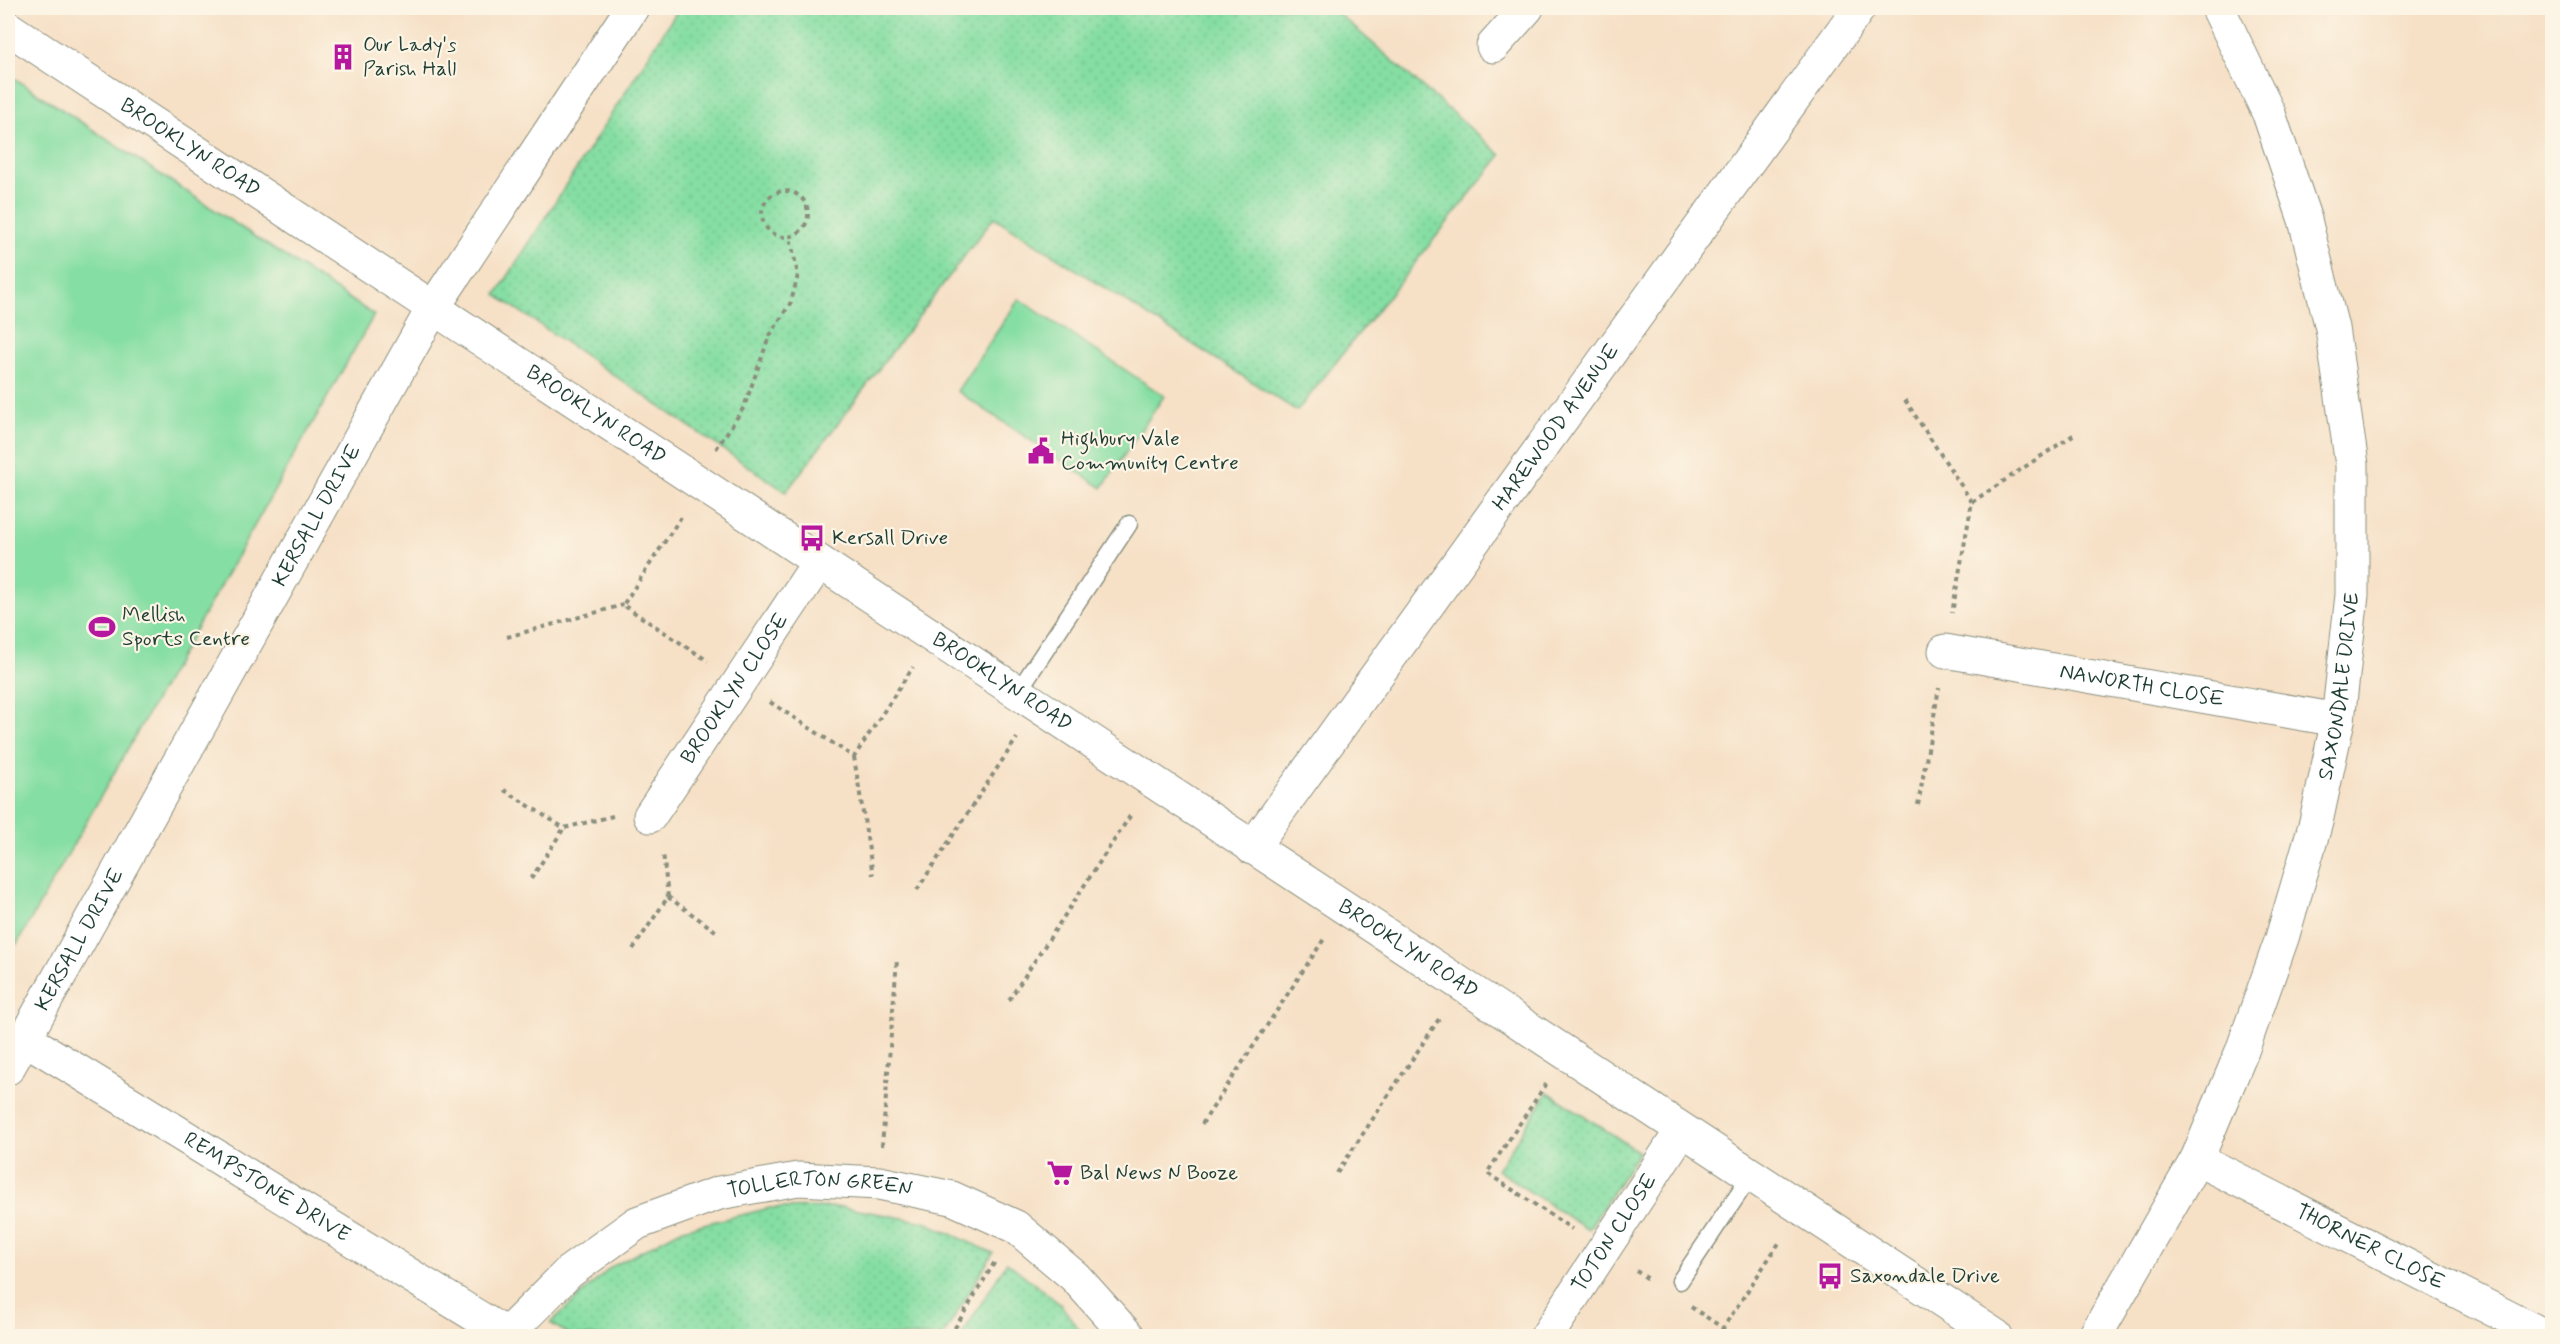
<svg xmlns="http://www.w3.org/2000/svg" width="2560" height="1344" font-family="Mynerve,sans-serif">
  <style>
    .green { fill: url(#green-dots); stroke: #528e6c; stroke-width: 1.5 }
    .pitch { fill: #85dea3; stroke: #528e6c; stroke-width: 1.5 }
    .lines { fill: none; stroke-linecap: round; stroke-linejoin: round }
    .lane-casing { stroke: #8a8e7d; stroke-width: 19 }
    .street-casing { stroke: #8a8e7d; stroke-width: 35 }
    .path { stroke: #8a8e7d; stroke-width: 4; stroke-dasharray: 4.5 4.5; stroke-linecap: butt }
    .lane { stroke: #fff; stroke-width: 16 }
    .street { stroke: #fff; stroke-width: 33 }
    .labels { text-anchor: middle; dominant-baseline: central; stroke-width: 4.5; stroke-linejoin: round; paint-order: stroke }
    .poi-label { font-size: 21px; fill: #1f3d34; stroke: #fcf5e5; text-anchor: start }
    .street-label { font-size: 21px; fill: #1f3d34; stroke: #fcf5e5 }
  </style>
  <defs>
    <pattern id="green-dots" width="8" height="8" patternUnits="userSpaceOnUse" patternTransform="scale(1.5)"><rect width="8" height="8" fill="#85dea3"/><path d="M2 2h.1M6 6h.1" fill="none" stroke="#72bf8d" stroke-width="1.8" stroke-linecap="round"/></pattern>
  </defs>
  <rect width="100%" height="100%" fill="#fcf5e5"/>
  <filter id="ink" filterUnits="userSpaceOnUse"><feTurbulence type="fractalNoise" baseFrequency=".0167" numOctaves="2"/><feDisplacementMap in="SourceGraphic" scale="12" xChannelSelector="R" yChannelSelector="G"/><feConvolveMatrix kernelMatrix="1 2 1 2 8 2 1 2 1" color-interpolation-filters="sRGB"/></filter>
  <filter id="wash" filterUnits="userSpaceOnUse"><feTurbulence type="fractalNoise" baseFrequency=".008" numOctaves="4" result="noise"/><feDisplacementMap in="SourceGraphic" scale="24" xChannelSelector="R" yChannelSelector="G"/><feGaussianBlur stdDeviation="1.35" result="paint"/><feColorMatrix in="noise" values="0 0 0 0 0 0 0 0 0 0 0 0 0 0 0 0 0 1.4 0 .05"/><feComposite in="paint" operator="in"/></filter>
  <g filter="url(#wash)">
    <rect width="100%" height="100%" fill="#f6e0c6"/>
    <!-- green -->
    <g class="green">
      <path d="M679,8h653l169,147 -204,256 -303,-194 -208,275 -290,-197z"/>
      <path d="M1548,1092l91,60 -51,78 -91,-60z"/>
      <path d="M842,1207l83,15 68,31 -50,83h-371l-22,-13 61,-56 72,-38 87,-21z"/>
      <path d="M1007,1262l54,43 23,31h-123z"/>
    </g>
    <!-- pitch -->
    <g class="pitch">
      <path d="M8,74l366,241 -357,629 -9,-5z"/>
      <path d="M1019,299l145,97 -62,92 -145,-97z"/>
    </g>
  </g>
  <g filter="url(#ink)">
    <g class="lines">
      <!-- lane casing -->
      <g class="lane-casing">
        <g id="lane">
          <path d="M1017,693l112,-169"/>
          <path d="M1680,1281l71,-106"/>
        </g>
      </g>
      <!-- street casing -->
      <g class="street-casing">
        <g id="street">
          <path id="s1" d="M8,28l1988,1308"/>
          <path d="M1493,46l34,-38"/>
          <path id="s2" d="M1945,651l393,69"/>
          <path id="s3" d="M650,816l169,-254"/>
          <path id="s4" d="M1252,848l607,-840"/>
          <path id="s5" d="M24,1038l485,298"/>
          <path id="s6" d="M8,1068l425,-760 199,-300"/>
          <path id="s7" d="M2197,1159l344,175"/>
          <path id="s8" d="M506,1335l63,-63 68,-49 82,-30 79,-14 81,4 73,15 64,29 59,50 53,59"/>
          <path id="s9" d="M1547,1336l135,-206"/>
          <path id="s10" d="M2095,1336l102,-177 45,-108 40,-113 34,-116 22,-102 14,-125v-130l-20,-137 -27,-108 -36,-106 -51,-106"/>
        </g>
      </g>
      <!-- path -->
      <g class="path">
        <circle cx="785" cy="214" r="23"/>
        <path d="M1905,400l67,102 -20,111"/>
        <path d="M716,449l28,-42 25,-70 22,-35 7,-27 -8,-38"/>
        <path d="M1972,502l104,-69"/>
        <path d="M681,517l-58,88 85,56"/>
        <path d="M507,637l116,-32"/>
        <path d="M770,702l84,55 59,-90"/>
        <path d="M854,757l19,118"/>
        <path d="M504,790l60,38 49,-12"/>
        <path d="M1918,805l21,-117"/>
        <path d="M531,879l33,-51"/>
        <path d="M917,890l100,-152"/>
        <path d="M668,897l49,35"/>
        <path d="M633,949l35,-52 -5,-45"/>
        <path d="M1009,1000l123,-187"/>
        <path d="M1546,1084l-59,89 85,56"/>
        <path d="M1202,1124l122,-185"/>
        <path d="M882,1146l15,-186"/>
        <path d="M1337,1173l104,-157"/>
        <path d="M1636,1271l14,9"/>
        <path d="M1691,1307l32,21 58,-88"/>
        <path d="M1723,1328l1,8"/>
        <path d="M950,1336l46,-76"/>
      </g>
      <!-- lane -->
      <use href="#lane" class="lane"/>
      <!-- street -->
      <use href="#street" class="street"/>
    </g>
  </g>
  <!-- icons -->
  <defs>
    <g id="building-bare" transform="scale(2.07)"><path d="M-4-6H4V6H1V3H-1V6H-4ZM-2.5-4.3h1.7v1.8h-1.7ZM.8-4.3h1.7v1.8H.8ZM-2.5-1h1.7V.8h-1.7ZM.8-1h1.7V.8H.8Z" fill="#b5179e" stroke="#fcf5e5" stroke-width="2.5" paint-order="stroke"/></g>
    <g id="civic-bare" transform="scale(2.07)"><path d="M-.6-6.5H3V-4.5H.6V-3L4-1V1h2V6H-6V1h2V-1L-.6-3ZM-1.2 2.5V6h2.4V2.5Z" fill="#b5179e" stroke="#fcf5e5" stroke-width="2.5" paint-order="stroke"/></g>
    <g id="bus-bare" transform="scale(2.07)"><path d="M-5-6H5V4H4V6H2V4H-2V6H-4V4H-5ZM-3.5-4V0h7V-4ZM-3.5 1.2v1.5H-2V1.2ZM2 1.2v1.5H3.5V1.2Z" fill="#b5179e" stroke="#fcf5e5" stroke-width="2.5" paint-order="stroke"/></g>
    <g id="stadium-bare" transform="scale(2.07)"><path d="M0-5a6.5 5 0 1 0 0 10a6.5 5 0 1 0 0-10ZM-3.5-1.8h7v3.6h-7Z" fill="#b5179e" stroke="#fcf5e5" stroke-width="2.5" paint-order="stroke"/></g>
    <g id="supermarket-bare" transform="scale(2.07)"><path d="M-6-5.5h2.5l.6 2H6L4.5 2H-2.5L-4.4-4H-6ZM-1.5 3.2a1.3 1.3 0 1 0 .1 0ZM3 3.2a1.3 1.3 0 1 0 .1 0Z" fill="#b5179e" stroke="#fcf5e5" stroke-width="2.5" paint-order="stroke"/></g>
  </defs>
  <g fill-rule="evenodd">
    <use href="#building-bare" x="343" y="57"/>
    <use href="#civic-bare" x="1041" y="451"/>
    <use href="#bus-bare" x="812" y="538"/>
    <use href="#stadium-bare" x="102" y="627"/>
    <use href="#supermarket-bare" x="1060" y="1173"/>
    <use href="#bus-bare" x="1830" y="1276"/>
  </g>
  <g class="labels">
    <!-- poi labels -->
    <g class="poi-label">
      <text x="363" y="45">Our Lady's<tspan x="363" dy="24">Parish Hall</tspan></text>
      <text x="1061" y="439">Highbury Vale<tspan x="1061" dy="24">Community Centre</tspan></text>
      <text x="832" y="538">Kersall Drive</text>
      <text x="122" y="615">Mellish<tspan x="122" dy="24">Sports Centre</tspan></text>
      <text x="1080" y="1173">Bal News N Booze</text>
      <text x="1850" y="1276">Saxondale Drive</text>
    </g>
    <!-- street labels -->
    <g class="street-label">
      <text stroke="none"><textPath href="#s1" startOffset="218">BROOKLYN ROAD</textPath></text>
      <text stroke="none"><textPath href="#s1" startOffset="704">BROOKLYN ROAD</textPath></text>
      <text stroke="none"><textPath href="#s4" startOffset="519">HAREWOOD AVENUE</textPath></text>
      <text stroke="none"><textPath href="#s6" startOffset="633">KERSALL DRIVE</textPath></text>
      <text stroke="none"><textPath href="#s1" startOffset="1190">BROOKLYN ROAD</textPath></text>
      <text stroke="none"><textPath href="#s10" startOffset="700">SAXONDALE DRIVE</textPath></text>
      <text stroke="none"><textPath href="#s2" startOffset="200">NAWORTH CLOSE</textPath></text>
      <text stroke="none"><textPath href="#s3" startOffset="153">BROOKLYN CLOSE</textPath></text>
      <text stroke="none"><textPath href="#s6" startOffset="147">KERSALL DRIVE</textPath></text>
      <text stroke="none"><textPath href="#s1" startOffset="1676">BROOKLYN ROAD</textPath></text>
      <text stroke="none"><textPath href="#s5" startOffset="285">REMPSTONE DRIVE</textPath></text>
      <text stroke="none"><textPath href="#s8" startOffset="362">TOLLERTON GREEN</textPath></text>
      <text stroke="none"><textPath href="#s9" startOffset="123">TOTON CLOSE</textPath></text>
      <text stroke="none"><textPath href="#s7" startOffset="194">THORNER CLOSE</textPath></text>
    </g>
  </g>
  <!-- margin -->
  <rect width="2560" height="1344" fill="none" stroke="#fcf5e5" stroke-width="30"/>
</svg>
